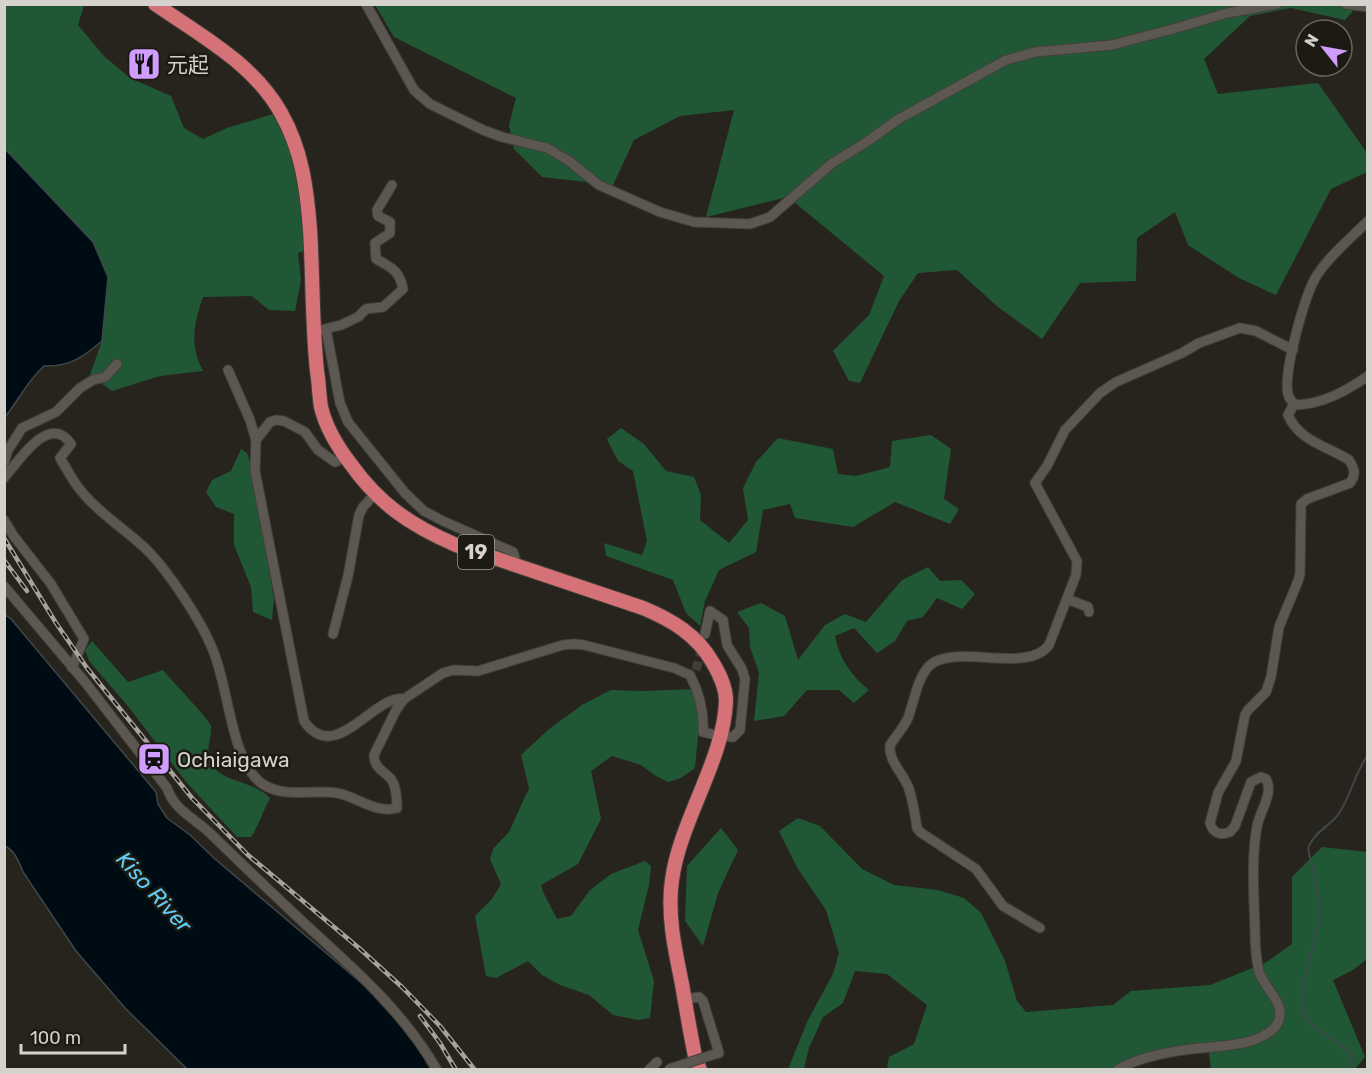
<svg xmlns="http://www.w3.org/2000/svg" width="1372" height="1074" font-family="Rubik,'Noto Sans JP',sans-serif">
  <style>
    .forest { fill: #205836 }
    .water { fill: #000c13; stroke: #40474b; stroke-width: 1.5 }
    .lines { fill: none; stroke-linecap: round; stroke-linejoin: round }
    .stream { stroke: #40474b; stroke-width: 2 }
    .minor-tunnel { stroke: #413e38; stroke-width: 9; stroke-dasharray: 9 4.5; stroke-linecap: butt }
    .minor-casing { stroke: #43403b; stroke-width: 11 }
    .highway-casing { stroke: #43403b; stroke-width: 16 }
    .minor { stroke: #5c5851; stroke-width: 9 }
    .highway { stroke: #d57278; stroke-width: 14 }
    .rail-casing { stroke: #a6a39f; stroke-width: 4.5 }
    .rail { stroke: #1d1a14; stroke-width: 2; stroke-dasharray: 7; stroke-linecap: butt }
    .minor-bridge-casing { stroke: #43403b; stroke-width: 11; stroke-linecap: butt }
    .minor-bridge { stroke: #5c5851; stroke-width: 9 }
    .labels { text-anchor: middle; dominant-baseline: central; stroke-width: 5; stroke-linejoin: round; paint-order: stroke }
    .shield { fill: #1d1a14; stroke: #9e9b96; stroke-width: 1.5 }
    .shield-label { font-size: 20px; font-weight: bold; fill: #d5d2ce }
    .poi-label { font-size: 21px; fill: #d5d2ce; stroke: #1d1a14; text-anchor: start }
    .water-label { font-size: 22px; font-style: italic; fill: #61cdf4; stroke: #1d1a14 }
  </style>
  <rect width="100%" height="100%" fill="#27241d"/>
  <!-- forest -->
  <g class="forest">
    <path d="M4,5h80l-6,20 26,31 26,22 41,18 13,32 19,11 24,-11 46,-14 21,42 9,48 4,46 -9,3 3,27 -6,31 -26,-1 -17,-14 -49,1c-9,27 -14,48 0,74l-43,5 -48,15 -22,-16 12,-34 -9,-99 -88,-93z"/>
    <path d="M375,5h983l-13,15 -54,-12 -41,8 -46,43 14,35 100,-11 49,70v19l-36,17 -55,106 -37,-17 -51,-33 -13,-33 -38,26 -1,43 -56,2 -38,56 -44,-32 -41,-37 -39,3 -19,28 -39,82 -11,-2 -16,-30 36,-36 15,-39 -96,-79 -82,20 28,-107 -54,6 -46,24 -21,45 -71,-8 -28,-28 -5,-24 7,-27 -122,-61z"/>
    <path d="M621,428l23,16 22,27 28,6 7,18 -1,25 29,23 19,-23 -5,-32 13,-26 22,-24 55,11 5,25 18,2 34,-9 2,-26 39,-6 20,14 -7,50 15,10 -9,15 -55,-22 -42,25 -58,-9 -5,-14 -27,6 -7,42 -37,18 -14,31 -5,25 -14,-13 -13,-33 -67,-24 -2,-13 38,12 5,-14 -14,-70 -15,-10 -11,-22z"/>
    <path d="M241,449l6,4 4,12 23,134 -2,21 -19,-8 -2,-25 -17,-42v-31l-18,-7 -10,-15 6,-12 19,-9z"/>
    <path d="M928,567l12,14 21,-1 14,14 -13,15 -25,-11 -14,19 -16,4 -12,20 -18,12 -23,-25 -19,8c4,22 16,40 34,54l-15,13 -15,-13h-32l-23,26 -30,5 5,-48 -9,-26 -1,-19 -12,-16 24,-9 24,13 13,44 27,-35 20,-11 21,8 36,-42z"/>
    <path d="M92,641l36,41 35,-12c7,9 47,50 48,56 1,16 -8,23 3,41 10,15 42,15 56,31 -7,13 -11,27 -19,39h-14l-50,-54 -60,-78 -38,-44 -4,-11z"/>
    <path d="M695,689l4,37 -4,42 -14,10 -13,4 -12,-6 -15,-11 -29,-9 -21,15 10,48 -23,45 -37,21 2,7 14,27 14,-3 19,-26 21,-16 34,-13 6,5 -2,19 -11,45 16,51 -4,37 -12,2 -25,-5 -24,-20 -29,-10 -18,-10 -14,-14 -32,17 -10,-2 -11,-60 17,-17 9,-15 -11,-25 3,-10 16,-17 20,-44 -8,-33 28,-26 33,-24 29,-15 30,1z"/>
    <path d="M798,818l22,8 42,43 32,16 44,5 26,8 17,15 24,48 12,40 9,11 87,-7 18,-14 79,-6 55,-22 27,-19v-67l30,-30 45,5v107l-14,11 -20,10 32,77 -10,12h-144l-3,-24 -92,21 -6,3h-223l2,-12 25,-13 13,-39 -40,-31 -32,-3 -12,32 -20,14 -14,31 -5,21h-16l20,-49 25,-46 6,-21 -13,-43 -28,-41 -19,-38z"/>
    <path d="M721,828l17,22 -20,43 -15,53 -18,-25 2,-55z"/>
  </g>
  <!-- water -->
  <g class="water">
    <path d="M5,149l88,93 15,35 -6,64c-19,16 -32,26 -58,25 -17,15 -25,34 -39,51z"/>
    <path d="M4,614l7,5 145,173 2,12 9,14 23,17 25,24 150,127 46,50 20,33h-244l-62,-61 -49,-57 -53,-79c-4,-10 -8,-21 -18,-26z"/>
  </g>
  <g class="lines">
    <!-- stream -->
    <path class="stream" d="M1349,1070l3,-14 -3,-5 -39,-27c-19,-25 6,-77 9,-106 1,-16 -3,-35 -6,-50 -2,-7 -6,-15 -4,-22 5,-13 20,-20 28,-30 14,-18 17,-43 31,-61"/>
    <!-- minor-tunnel -->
    <path class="minor-tunnel" d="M696,670l7,-27"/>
    <!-- minor casing -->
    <g class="minor-casing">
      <g id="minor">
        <path d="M366,4l48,86 16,14 53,26 19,7 45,11 22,13 30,24 61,27 34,10 56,2 20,-7 61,-53 37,-23 29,-21 109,-60 29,-8 77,-7 61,-16 54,-16 50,-9"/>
        <path d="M1346,4l22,3"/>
        <path d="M1368,221c-17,17 -38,34 -51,54 -12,19 -34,97 -29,119 1,5 4,8 8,11 27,-1 50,-14 72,-29"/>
        <path d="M326,329l14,74 8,19 57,71 19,18 19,10 70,31 2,6 -2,7"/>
        <path d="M321,330l20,-5 17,-8 8,-8 17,-2 20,-18c-3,-18 -12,-22 -27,-30l-1,-16 15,-10v-11l-12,-6 -1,-6 15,-25"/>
        <path d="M228,370l22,50 6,20"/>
        <path d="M345,457l-10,5 -17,-12 -13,-18 -21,-11 -8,-1 -6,2 -14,18 -1,31 49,250c31,46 71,-28 100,-22"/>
        <path d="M4,463l4,-13 14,-22 34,-16 24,-24 13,-8 12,-3 12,-13"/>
        <path d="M4,478c15,-17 45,-66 67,-34l-11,14c7,11 13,24 22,34 19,24 47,39 68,61 20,21 51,68 62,95 17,37 18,111 49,135 22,16 51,6 76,10 21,4 38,21 60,15 0,-9 -1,-22 -6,-29 -8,-9 -17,-11 -17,-24l22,-45 8,-11 39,-26 11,-3 24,1 85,-26 11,-1 10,1 90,23 16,7c10,19 14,36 13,57l17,4 13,1 7,-7 5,-51 -3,-10 -15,-24 -4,-25 -13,-9 -5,23"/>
        <path d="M4,520l9,15 38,49 33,55 -12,29"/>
        <path d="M4,586l81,96 82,106c8,24 30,31 46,48 34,33 68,66 103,98 45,41 90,82 121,136"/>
        <path d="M1067,599l21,8 1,5"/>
        <path d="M333,634l15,-58 11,-61 4,-8 11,-12"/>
        <path d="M1040,928l-37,-22 -27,-37 -56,-37 -3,-4c-2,-13 -4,-27 -8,-39 -5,-15 -21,-28 -19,-44 6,-9 14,-18 18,-27 6,-16 9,-39 21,-52 25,-24 98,9 120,-21l27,-70 1,-14 -42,-78 12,-17 18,-36 35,-37 16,-11 66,-29 17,-10 41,-15 16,3 37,19"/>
        <path d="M685,999l14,-2 4,4 16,52 -7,2"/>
        <path d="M649,1070l8,-8"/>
        <path d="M1117,1070c21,-13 50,-18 74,-21 24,-3 65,-2 83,-21 18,-20 -9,-38 -15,-56 -3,-14 -4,-27 -4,-41 -1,-35 -4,-70 2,-105 3,-15 17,-33 9,-47l-5,-2 -10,5 -16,44 -5,6c-10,4 -17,1 -20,-9l8,-30 18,-32 9,-46 3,-5 18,-18 5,-15 8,-50 19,-46 2,-7 1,-70 6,-5 43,-16c6,-8 5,-14 -1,-23 -22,-14 -50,-19 -61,-45l6,-11"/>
      </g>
    </g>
    <!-- highway casing -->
    <g class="highway-casing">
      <path id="highway" d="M155,4c45,31 99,60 126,109 21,37 26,76 29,117 3,47 2,94 7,141 2,12 2,24 4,36 5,21 16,39 29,56 29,41 60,62 106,82l187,63c29,12 54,27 70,55 7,12 13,24 13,38 -2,59 -46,119 -54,179 -5,35 3,70 10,104 4,24 8,48 13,72l5,14"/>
    </g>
    <!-- minor -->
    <use href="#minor" class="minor"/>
    <!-- highway -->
    <use href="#highway" class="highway"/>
    <!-- rail casing -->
    <g class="rail-casing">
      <g id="rail">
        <path d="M4,538l52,85 31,45 105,130 56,57 111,93 44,40 37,38 35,44"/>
        <path d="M4,560l23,31"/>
        <path d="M420,1016l20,27 16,27"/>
      </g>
    </g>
    <!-- rail -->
    <use href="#rail" class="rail"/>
    <!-- minor-bridge casing -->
    <g class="minor-bridge-casing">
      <path id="minor-bridge" d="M669,1069l43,-14"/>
    </g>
    <!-- minor-bridge -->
    <use href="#minor-bridge" class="minor-bridge"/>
  </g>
  <!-- icons -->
  <defs>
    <g id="restaurant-square" transform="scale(1.725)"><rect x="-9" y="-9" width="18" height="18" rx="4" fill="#d09dff" stroke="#1d1a14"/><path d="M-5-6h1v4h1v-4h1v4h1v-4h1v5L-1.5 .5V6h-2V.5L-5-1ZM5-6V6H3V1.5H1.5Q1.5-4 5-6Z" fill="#111"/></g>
    <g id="station-square" transform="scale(1.725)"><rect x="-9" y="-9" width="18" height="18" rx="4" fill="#d09dff" stroke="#1d1a14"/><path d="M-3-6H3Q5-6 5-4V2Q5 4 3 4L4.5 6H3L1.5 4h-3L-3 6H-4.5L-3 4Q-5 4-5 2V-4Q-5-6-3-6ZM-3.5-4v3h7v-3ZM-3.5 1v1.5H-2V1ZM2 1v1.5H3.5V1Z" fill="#111"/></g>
  </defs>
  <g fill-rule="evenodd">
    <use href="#restaurant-square" x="144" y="64"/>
    <use href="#station-square" x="154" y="759"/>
  </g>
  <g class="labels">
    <!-- shield labels -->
    <rect class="shield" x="458" y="535" width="36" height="34" rx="4.5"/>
    <g class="shield-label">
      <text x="476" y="552">19</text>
    </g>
    <!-- poi labels -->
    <g class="poi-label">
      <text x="167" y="64">元起</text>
      <text x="177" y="759">Ochiaigawa</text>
    </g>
    <!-- water labels -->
    <g class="water-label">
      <text transform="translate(154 892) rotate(48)">Kiso River</text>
    </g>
  </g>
  <!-- border -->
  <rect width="1372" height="1074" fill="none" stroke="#d5d2ce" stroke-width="12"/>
  <!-- north arrow -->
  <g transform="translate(1324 48) rotate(301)"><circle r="28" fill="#1d1a14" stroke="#67645e" stroke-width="1.5"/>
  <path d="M0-4.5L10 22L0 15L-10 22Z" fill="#d09dff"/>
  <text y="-9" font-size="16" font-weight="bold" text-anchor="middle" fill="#d5d2ce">N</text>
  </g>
  <!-- scale -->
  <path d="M21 1044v9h104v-9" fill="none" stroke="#d5d2ce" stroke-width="3"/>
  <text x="30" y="1044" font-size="18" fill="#d5d2ce" stroke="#1d1a14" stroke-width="4.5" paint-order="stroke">100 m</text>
</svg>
